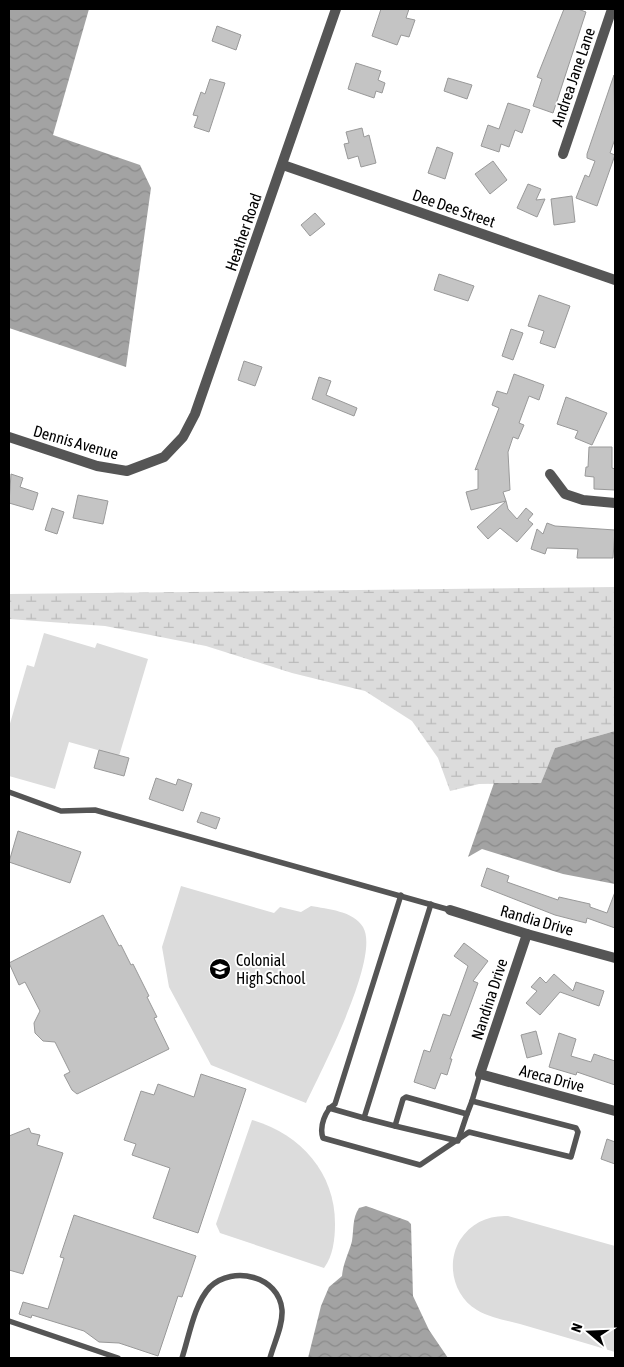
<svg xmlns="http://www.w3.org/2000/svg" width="624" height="1367" font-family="'Asap Condensed',sans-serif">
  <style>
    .wetland { fill: url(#wetland-marsh) }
    .green { fill: #dcdcdc }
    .water { fill: url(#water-waves) }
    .building { fill: #c4c4c4; stroke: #999 }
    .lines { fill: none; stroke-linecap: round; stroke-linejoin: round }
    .lane { stroke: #555; stroke-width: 5.5 }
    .street { stroke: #555; stroke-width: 10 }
    .labels { text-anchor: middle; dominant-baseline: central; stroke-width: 4; stroke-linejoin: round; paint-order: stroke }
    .street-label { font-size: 16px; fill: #000; stroke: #fff }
    .poi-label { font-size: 16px; fill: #000; stroke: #fff; text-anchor: start }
  </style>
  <defs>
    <pattern id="wetland-marsh" width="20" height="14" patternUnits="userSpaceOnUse" patternTransform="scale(1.25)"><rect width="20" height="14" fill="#dcdcdc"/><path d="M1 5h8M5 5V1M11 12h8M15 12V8" fill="none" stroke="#bbb"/></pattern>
    <pattern id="water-waves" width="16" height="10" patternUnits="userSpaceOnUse" patternTransform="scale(1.25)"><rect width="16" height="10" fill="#a3a3a3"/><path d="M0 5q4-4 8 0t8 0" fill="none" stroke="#8b8b8b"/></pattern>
  </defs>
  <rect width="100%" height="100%" fill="#fff"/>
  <!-- wetland -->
  <path class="wetland" d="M615,587v144l-60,17 -14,35 -62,1 -29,7 -12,-33 -26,-37 -47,-30 -73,-18 -86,-27 -101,-20 -96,-7v-25z"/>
  <!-- green -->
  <g class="green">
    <path d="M44,633l51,15 2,-5 51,16 -29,97 -50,-14 -14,47 -46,-13v-49l18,-62 7,2z"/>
    <path d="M181,886l93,27 6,-6 21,5 10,-6c16,3 43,5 52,21 18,30 -42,144 -57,176l-95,-38 -42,-78 -7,-40z"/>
    <path d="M252,1120c48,14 83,52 83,104 0,15 -2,32 -11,44l-104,-35 -4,-9z"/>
    <path d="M508,1216l107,30v106c-31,-9 -63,-19 -95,-28 -14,-4 -30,-6 -43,-14 -24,-14 -31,-47 -17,-70 11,-17 28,-25 48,-24z"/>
  </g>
  <!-- water -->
  <g class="water">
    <path d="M9,9h80l-36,126 87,30 11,23 -25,179 -117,-39z"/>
    <path d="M615,731v153l-52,-10 -81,-25 -14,8 26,-74h47l14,-35z"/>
    <path d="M366,1206l42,15 3,3 2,72 16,34 19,28h-140l13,-52 8,-19 13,-11c1,-13 7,-23 10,-35 2,-12 0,-22 7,-33z"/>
  </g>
  <!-- building -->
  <g class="building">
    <path d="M381,9h28l-3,9 9,2 -6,17 -8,-2 -4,10 -25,-9z"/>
    <path d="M564,9h14l8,3 -33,101 -20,-7 9,-27 -5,-2z"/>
    <path d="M217,26l24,9 -5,15 -24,-9z"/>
    <path d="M356,63l25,8 -3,9 7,3 -3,10 -6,-2 -2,7 -26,-9z"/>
    <path d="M614,75l1,64 -5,14 5,2 -18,51 -21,-8 9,-23 4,2 6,-16 -8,-3v-4z"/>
    <path d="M448,78l24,7 -5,14 -23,-8z"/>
    <path d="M210,79l15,4 -16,49 -15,-5 4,-11 -5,-1 8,-23 4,2z"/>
    <path d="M508,103l22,7 -8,23 -7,-3 -6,17 -8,-3 -2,8 -18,-6 7,-21 11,4z"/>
    <path d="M362,128l2,9 5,-2 7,28 -15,4 -3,-11 -10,3 -4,-15 5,-1 -3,-11z"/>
    <path d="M437,147l16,6 -8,26 -17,-6z"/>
    <path d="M493,161l14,19 -17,14 -15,-20z"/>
    <path d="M528,184l13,5 -5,11 9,-1 -8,18 -20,-9z"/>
    <path d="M572,196l3,26 -21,3 -3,-26z"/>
    <path d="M315,213l10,11 -15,12 -9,-11z"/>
    <path d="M439,274l35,12 -6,15 -34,-11z"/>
    <path d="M539,295l31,11 -15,42 -15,-5 4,-12 -16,-5z"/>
    <path d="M511,329l12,4 -10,27 -11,-4z"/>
    <path d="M244,361l18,6 -7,19 -17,-6z"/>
    <path d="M514,374l30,11 -5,15 -10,-4 -10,27 5,2 -6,14 -5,-2 -5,15 2,38 -7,2 3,9 -35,9 -5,-18 12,-3v-20l-3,1 24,-62 -7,-3 5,-14 10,3z"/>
    <path d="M319,377l12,4 -5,14 31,13 -3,8 -42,-17z"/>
    <path d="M566,397l41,16 -15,32 -17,-7 3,-7 -21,-7z"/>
    <path d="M589,447h23v21l3,1v21l-21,-1v-12l-9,-1 1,-9h2z"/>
    <path d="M11,474l12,4 -3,9 18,6 -5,17 -24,-7z"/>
    <path d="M78,495l30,6 -5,23 -30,-6z"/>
    <path d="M506,501l2,8 9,10 9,-11 7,6 -5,6 5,4 -16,18 -17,-14 -12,11 -11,-12z"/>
    <path d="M52,508l12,4 -7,22 -12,-4z"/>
    <path d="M547,523l8,3 60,4 -2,28h-36l1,-9 -31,-1 -2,6 -14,-5 6,-20 6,5z"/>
    <path d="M99,750l30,8 -5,18 -30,-8z"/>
    <path d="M156,778l20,7 2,-6 14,5 -9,27 -34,-12z"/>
    <path d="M201,812l19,6 -4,11 -19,-7z"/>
    <path d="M18,831l63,21 -11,31 -61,-21z"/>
    <path d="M487,868l22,8 -2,6 51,18 1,-3 31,7v3l17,6 8,-21v36l-28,-10 -1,5 -31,-8 -74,-29z"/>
    <path d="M103,915l16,31 2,-1 10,20 2,-1 16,32 -2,1 10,20 -3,1 15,31 -92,45 -5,-4 -8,-15 6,-3 -15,-30 -12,-1 -8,-8 -1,-10 6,-12 -15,-29 -6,3 -10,-22z"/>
    <path d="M464,943l24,18 -15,20 5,2 -28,76h2l-5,16 -6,-2 -6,16 -21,-7 10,-32 6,2 13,-38 7,2 18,-50 -14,-10z"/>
    <path d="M554,974l19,17 3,-9 28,9 -5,15 -39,-14 -20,23 -14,-12 11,-12 -6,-4 9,-10 6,6z"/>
    <path d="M536,1031l6,23 -15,4 -6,-23z"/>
    <path d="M559,1033l17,6 -5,17 20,6 3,-8 21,7v24l-38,-13 -1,3 -27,-8z"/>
    <path d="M201,1074l45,15 -48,144 -45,-15 17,-50 -38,-13 4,-11 -12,-4 17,-49 13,4 4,-11 36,13z"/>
    <path d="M29,1128l2,5 9,2 -3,10 26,8 -40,121 -14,-4v-134z"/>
    <path d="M607,1139l8,3v22l-14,-5z"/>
    <path d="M74,1215l122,41 -14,41 -4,-1 -20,60 -39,-13 -20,-1 -15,-11 -52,-16 -1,3 -12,-4 4,-12 25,7 16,-51 -4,-1z"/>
  </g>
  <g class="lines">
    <!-- lane -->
    <g class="lane">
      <path d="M9,792l52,19 34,-1 355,100"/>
      <path d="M401,895l-66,209c-10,6 -16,23 -12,34l97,27 49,-33 102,25 7,-25 -2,-4 -104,-27 -5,13 -61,-17 -3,2 -8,27 -31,-8 67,-214"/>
      <path d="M472,1101l8,-27"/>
      <path d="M329,1108l35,10"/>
      <path d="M395,1126l63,15 9,-27"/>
      <path d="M9,1321l109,37"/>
      <path d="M182,1358c7,-21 12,-54 28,-71 23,-22 69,-11 72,23 1,16 -8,33 -12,48"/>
    </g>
    <!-- street -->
    <g class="street">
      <path d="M563,154l49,-145"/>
      <path d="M283,165l332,115"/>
      <path d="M9,437l88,29 30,5 37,-14 19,-20 12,-23 141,-405"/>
      <path d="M550,474l15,20 18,6 32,3"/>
      <path d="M450,910l77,24 88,24"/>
      <path d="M527,934l-47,140 135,37"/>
    </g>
  </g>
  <!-- icons -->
  <defs>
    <g id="school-disc" transform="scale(1.125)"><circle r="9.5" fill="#000" stroke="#fff"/><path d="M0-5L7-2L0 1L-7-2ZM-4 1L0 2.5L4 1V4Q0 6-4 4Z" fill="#fff"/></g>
  </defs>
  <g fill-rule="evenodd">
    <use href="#school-disc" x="220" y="969"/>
  </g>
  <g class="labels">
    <!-- street labels -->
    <g class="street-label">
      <text transform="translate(573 77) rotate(-71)">Andrea Jane Lane</text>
      <text transform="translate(454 208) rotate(19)">Dee Dee Street</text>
      <text transform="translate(243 232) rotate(-71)">Heather Road</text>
      <text transform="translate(76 442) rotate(16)">Dennis Avenue</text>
      <text transform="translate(537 920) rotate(16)">Randia Drive</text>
      <text transform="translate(489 999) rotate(-72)">Nandina Drive</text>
      <text transform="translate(552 1078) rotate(15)">Areca Drive</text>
    </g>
    <!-- poi labels -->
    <g class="poi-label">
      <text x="236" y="960">Colonial<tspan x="236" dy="18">High School</tspan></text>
    </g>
  </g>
  <!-- border -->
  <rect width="624" height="1367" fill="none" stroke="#000000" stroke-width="20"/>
  <!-- north arrow -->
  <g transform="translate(589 1332) rotate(289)" stroke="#ffffff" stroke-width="4" paint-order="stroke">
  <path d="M0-4L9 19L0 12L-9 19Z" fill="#000000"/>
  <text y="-8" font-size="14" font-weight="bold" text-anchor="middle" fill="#000000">N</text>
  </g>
</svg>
